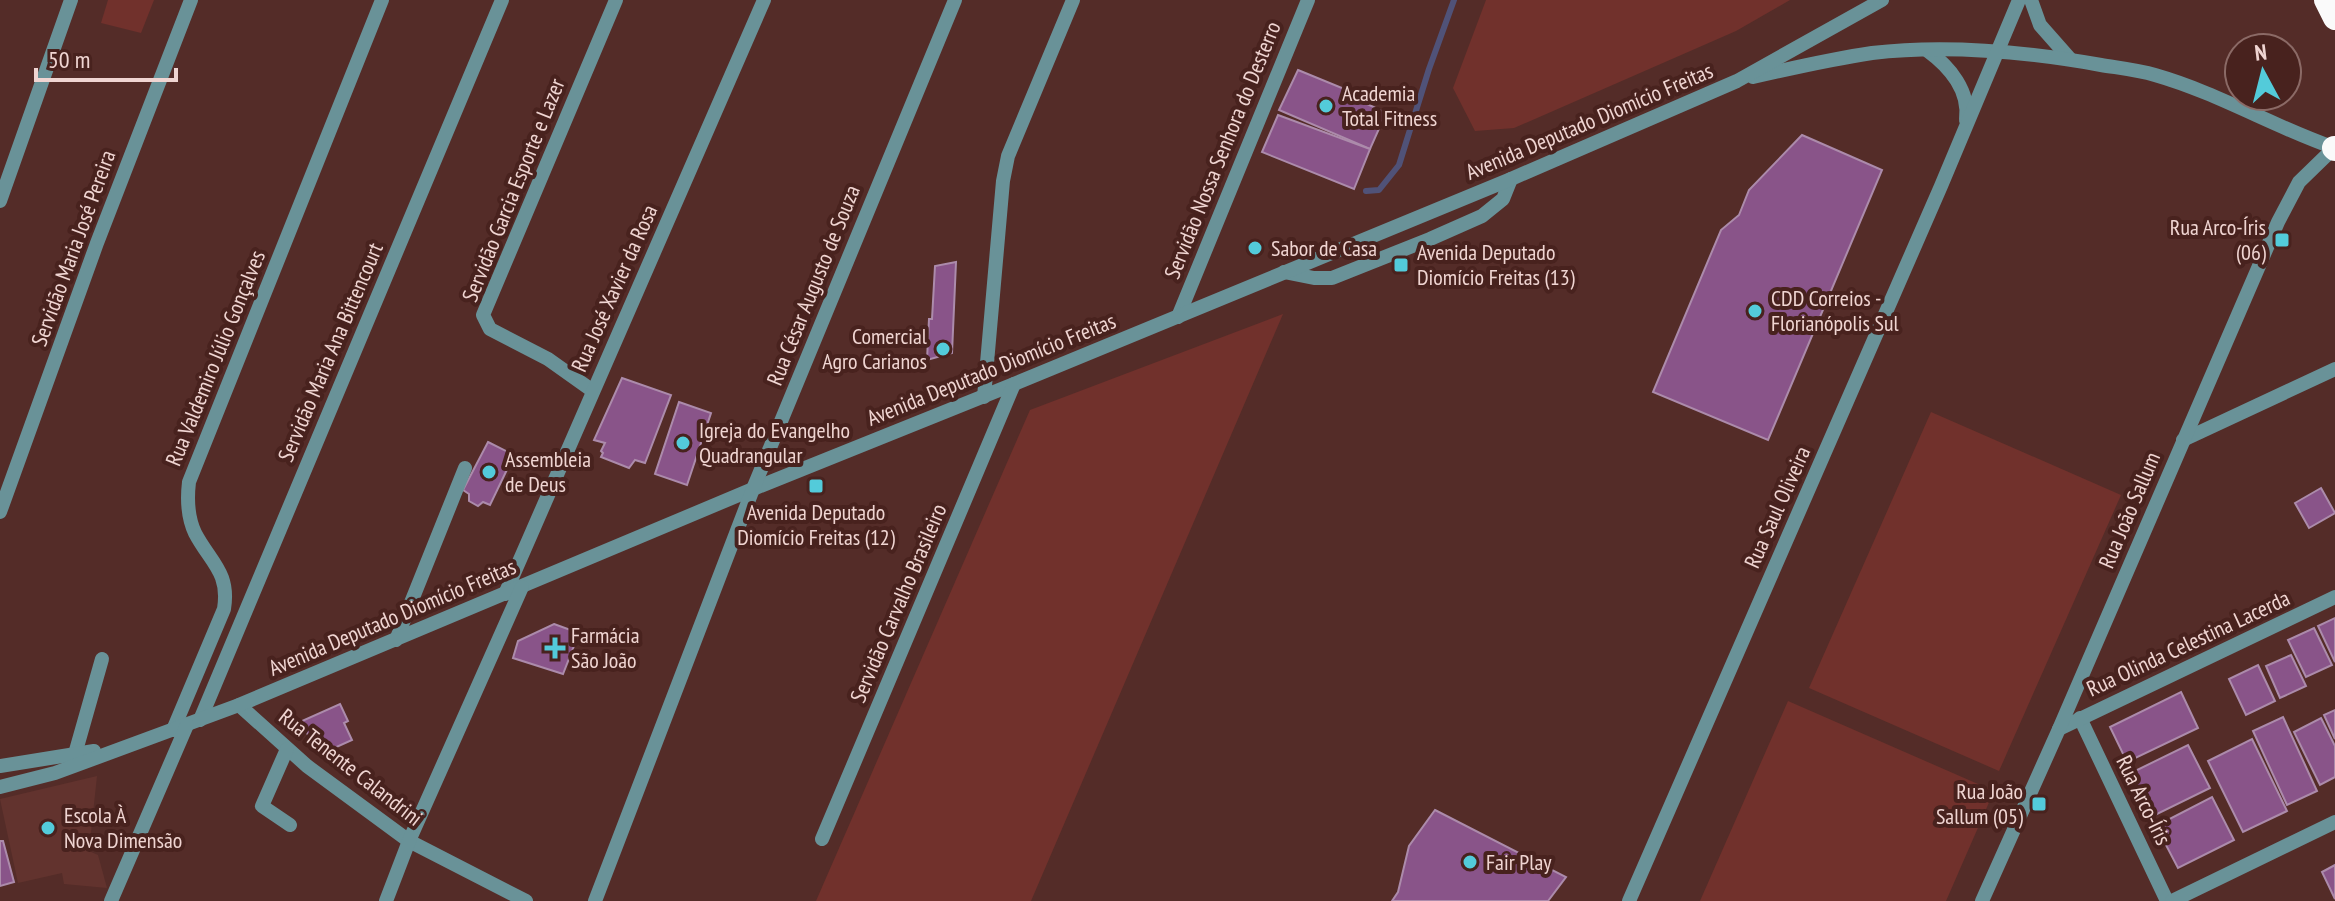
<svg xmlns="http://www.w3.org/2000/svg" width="2335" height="901" font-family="'PT Sans Narrow',sans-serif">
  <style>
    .built { fill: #62332e }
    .green { fill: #71312c }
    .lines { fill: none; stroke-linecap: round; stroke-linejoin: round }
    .stream { stroke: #505278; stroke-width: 6 }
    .building { fill: #895489; stroke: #ac8bab; stroke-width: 2 }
    .minor { stroke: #699298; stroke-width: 14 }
    .highway { stroke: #fafafa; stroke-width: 24 }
    .poi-dot { fill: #53cbda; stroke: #48221e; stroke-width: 3 }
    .labels { text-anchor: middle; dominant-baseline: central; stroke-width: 8; stroke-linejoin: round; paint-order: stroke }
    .poi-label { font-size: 22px; fill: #f0d5d2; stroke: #48221e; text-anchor: start }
    .street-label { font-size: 22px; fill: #f0d5d2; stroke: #48221e }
  </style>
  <rect width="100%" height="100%" fill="#542c28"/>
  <!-- built -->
  <path class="built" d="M97,776l-8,75 9,4 9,33 -43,-4 -2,-11 -44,10 -18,-84z"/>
  <!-- green -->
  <g class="green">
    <path d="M108,0h46l-13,33 -40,-10z"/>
    <path d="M1486,0h304l-54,31 -222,97 -39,3 -22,-43z"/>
    <path d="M1283,314l-252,587h-215l214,-491z"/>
    <path d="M1931,412l190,83 -122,276 -190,-83z"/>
    <path d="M1788,701l206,90 -48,110h-246z"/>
  </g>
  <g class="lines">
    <!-- stream -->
    <path class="stream" d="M1366,191l13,-1 20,-25 30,-96 25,-69"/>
  </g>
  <!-- building -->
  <g class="building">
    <path d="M1298,70l61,25 2,6 25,12 -16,36 -91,-39z"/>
    <path d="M1278,115l92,34 -16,40 -92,-37z"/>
    <path d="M1802,135l80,35 -114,270 -115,-48 68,-162 18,-15 10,-25z"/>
    <path d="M956,262l-4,91 -25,7 2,-41h3l3,-53z"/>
    <path d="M622,378l49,17 -26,68 -10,-3 -6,8 -28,-11 2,-4 -2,-2 4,-8 -11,-3z"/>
    <path d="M679,402l32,11 -24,72 -32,-11z"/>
    <path d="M488,442l26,13 -24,50 -7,-3 -5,4 -9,-5v-7l-6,-4z"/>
    <path d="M2321,488l14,25 -26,15 -14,-25z"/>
    <path d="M2335,618v44l-17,-36z"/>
    <path d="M554,624l25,9 -16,41 -50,-16 5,-17z"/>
    <path d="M2314,628l18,37 -26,12 -18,-37z"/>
    <path d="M2291,655l15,31 -26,12 -14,-32z"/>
    <path d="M2258,665l17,36 -29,14 -17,-36z"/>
    <path d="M2181,692l17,36 -71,34 -17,-35z"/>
    <path d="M340,704l8,17 -4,2 8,17 -31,14 -7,-14h-4l-8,-19z"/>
    <path d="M2335,710v29l-11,-24z"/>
    <path d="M2283,717l34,74 -30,14 -34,-74z"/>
    <path d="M2321,718l14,28v31l-15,8 -26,-53z"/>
    <path d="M2252,739l35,72 -44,21 -35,-71z"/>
    <path d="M2188,745l22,43 -59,29 -22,-43z"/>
    <path d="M2212,797l22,43 -56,28 -22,-42z"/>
    <path d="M1435,810l131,67 -18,24h-156l6,-9 11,-46z"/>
    <path d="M0,841h3l11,41 -14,4z"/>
    <path d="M2335,865v34l-13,-27z"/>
  </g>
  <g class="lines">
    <!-- minor -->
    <g class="minor">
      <path d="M2031,0l9,25 30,34"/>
      <path d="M1928,51c22,16 42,40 38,69"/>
      <path d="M1753,77c39,-9 79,-18 119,-24 75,-9 156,-1 229,12 18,3 37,5 54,10 63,18 119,52 180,73"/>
      <path d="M0,201l71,-201"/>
      <path d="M1284,272l30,6h18l98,-39 52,-23 21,-17 8,-20"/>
      <path d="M1178,317l130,-317"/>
      <path d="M593,391l-45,-32 -58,-30 -7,-14 133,-315"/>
      <path d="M984,397l19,-216 5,-25 65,-156"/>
      <path d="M2183,440l152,-71"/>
      <path d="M0,512l97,-269 94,-243"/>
      <path d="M505,594l259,-594"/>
      <path d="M396,640l69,-172"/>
      <path d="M239,705l68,61 102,75 117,60"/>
      <path d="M2080,718l87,183"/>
      <path d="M200,720l302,-720"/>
      <path d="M2059,729l276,-132"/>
      <path d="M173,730l51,-121c6,-37 -14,-47 -29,-76 -8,-17 -8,-34 -6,-51l193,-482"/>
      <path d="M287,749l-25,57 28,19"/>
      <path d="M75,754l27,-95"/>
      <path d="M0,766l94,-15"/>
      <path d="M0,787l55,-14 184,-68 514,-216 261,-105 497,-205 226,-98 145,-81"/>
      <path d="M822,839l192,-455"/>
      <path d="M111,901l76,-176"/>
      <path d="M386,901l23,-60 113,-254"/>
      <path d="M595,901l158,-412 202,-489"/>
      <path d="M1629,901l312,-715 78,-186"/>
      <path d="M1982,901l77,-172 219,-507 21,-40 35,-34"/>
      <path d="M2172,901l163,-79"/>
    </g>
    <!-- highway -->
    <g class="highway">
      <path d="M2326,0l9,18"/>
      <path d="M2334,148l1,1"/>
    </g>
  </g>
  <!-- markers -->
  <g class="poi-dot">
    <circle cx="1326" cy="106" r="8"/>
    <rect x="2274" y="232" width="16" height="16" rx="4"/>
    <circle cx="1255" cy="248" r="8"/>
    <rect x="1393" y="257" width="16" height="16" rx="4"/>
    <circle cx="1755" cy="311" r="8"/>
    <circle cx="943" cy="349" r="8"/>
    <circle cx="683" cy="443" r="8"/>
    <circle cx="489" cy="472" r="8"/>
    <rect x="808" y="478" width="16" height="16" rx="4"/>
    <path d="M551 636h8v8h8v8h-8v8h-8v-8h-8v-8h8z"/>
    <rect x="2031" y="796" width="16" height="16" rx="4"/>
    <circle cx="48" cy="828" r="8"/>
    <circle cx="1470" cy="862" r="8"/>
  </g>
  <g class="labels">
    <!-- poi labels -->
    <g class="poi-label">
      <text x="1342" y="93">Academia<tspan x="1342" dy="25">Total Fitness</tspan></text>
      <text x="2266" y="227" text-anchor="end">Rua Arco-Íris<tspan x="2266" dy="25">(06)</tspan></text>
      <text x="1271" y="248">Sabor de Casa</text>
      <text x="1417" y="252">Avenida Deputado<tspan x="1417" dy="25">Diomício Freitas (13)</tspan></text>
      <text x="1771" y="298">CDD Correios -<tspan x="1771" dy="25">Florianópolis Sul</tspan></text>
      <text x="927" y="336" text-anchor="end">Comercial<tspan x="927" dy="25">Agro Carianos</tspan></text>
      <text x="699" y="430">Igreja do Evangelho<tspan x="699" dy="25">Quadrangular</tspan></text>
      <text x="505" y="459">Assembleia<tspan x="505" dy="25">de Deus</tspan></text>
      <text x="816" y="512" text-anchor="middle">Avenida Deputado<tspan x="816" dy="25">Diomício Freitas (12)</tspan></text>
      <text x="571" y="635">Farmácia<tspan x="571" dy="25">São João</tspan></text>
      <text x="2023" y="791" text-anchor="end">Rua João<tspan x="2023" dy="25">Sallum (05)</tspan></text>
      <text x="64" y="815">Escola À<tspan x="64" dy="25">Nova Dimensão</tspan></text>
      <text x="1486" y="862">Fair Play</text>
    </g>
    <!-- street labels -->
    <g class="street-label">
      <text transform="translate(1589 121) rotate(-23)">Avenida Deputado Diomício Freitas</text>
      <text transform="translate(1222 150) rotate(-68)">Servidão Nossa Senhora do Desterro</text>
      <text transform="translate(513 190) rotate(-68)">Servidão Garcia Esporte e Lazer</text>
      <text transform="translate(73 248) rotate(-70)">Servidão Maria José Pereira</text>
      <text transform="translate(813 285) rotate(-68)">Rua César Augusto de Souza</text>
      <text transform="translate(614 288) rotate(-66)">Rua José Xavier da Rosa</text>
      <text transform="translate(330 352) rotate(-67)">Servidão Maria Ana Bittencourt</text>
      <text transform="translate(215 358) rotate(-68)">Rua Valdemiro Júlio Gonçalves</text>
      <text transform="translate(991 369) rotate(-22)">Avenida Deputado Diomício Freitas</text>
      <text transform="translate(1777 507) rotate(-66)">Rua Saul Oliveira</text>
      <text transform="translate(2129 510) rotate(-67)">Rua João Sallum</text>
      <text transform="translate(898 603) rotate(-67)">Servidão Carvalho Brasileiro</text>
      <text transform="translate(392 617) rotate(-23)">Avenida Deputado Diomício Freitas</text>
      <text transform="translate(2188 643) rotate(-25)">Rua Olinda Celestina Lacerda</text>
      <text transform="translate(351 767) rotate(38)">Rua Tenente Calandrini</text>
      <text transform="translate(2144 800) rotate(64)">Rua Arco-Íris</text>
    </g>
  </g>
  <!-- north arrow -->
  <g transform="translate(2263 72) rotate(353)"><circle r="38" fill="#48221e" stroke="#8b6a66" stroke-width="2"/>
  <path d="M0-6L14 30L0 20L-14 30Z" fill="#53cbda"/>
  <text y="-12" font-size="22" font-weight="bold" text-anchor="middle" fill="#f0d5d2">N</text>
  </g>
  <!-- scale -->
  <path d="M36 68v12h140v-12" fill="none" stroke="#f0d5d2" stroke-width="4"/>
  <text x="48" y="68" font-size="24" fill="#f0d5d2" stroke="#48221e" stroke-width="6" paint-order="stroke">50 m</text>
</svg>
